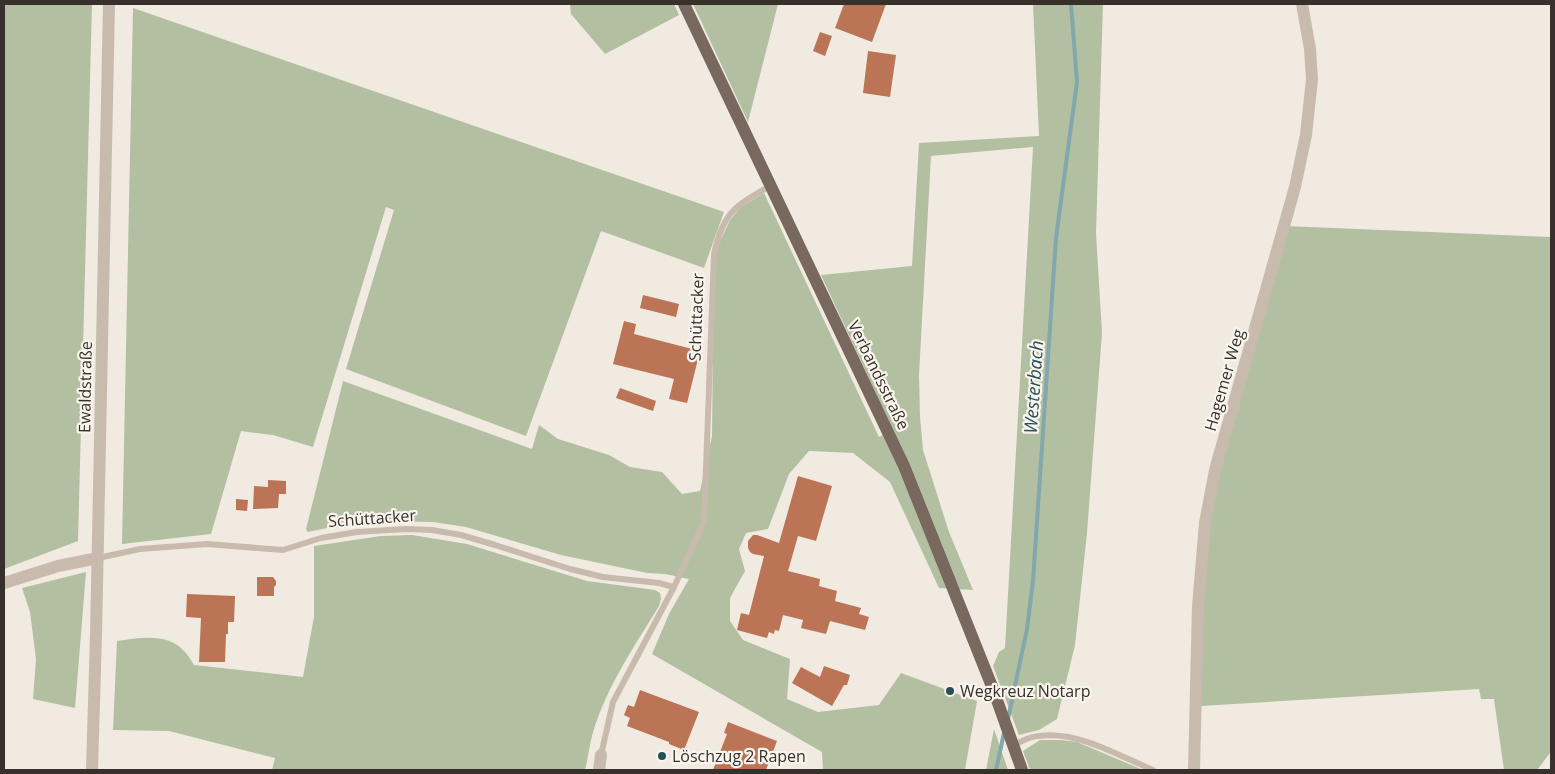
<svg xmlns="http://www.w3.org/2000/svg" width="1555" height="774" font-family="'Open Sans',sans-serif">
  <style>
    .green { fill: #b3bfa1 }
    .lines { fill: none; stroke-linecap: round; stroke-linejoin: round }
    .stream { stroke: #82a7ac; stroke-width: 4 }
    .building { fill: #bb7455 }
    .service { stroke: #c8bbad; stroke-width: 6 }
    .minor { stroke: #c8bbad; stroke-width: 12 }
    .tertiary { stroke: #c8bbad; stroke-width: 12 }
    .primary { stroke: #78685e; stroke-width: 12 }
    .poi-dot { fill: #244f55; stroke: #f9f4ed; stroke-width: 2 }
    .labels { text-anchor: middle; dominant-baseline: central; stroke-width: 4.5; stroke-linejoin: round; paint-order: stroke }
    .street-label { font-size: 16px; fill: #37302b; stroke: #f9f4ed }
    .poi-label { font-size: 16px; fill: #37302b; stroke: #f9f4ed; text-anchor: start }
    .water-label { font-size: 18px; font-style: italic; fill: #244f55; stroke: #f9f4ed }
  </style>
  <rect width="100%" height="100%" fill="#f1eae0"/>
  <!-- green -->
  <g class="green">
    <path d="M4,4h88l-14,537 -74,28z"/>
    <path d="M570,4h104l5,11 -74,39 -34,-40z"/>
    <path d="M693,4h85l-30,118z"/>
    <path d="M1033,4h70l-7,229 6,100 -15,200 -12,112 -18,74 -18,11 -20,5 -26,-69 6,-14 6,-4 28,-501 -102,9 -12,219 1,42 3,33 26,82 24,58 -34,-2 -49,-106 -37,-29 -44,-2 -20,23 -21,55 -22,4 -7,16 6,22 -15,27v23l13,19 47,19 -3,40 31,13 61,-7 22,-32 76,28 -12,69h-142l-1,-18 -170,-98 17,-40 20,-35 -24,-5 -18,-1 -86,-18 -95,-28 -33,-5 -59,-1 -42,6 -24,5 -2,-3 37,-148 189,68 7,-24 19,14 51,16 21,12 32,5 20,22 18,-3 12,-55 2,-182 16,-34 11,-13 23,-14 115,244 14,-7 -72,-155 91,-9 7,-123 120,-7z"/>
    <path d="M133,8l591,204 -20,56 -103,-37 -75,205 -180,-67 48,-159 -8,-3 -73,240 -40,-12 -32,-4 -30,103 -89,10z"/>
    <path d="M1285,226l266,11v510l-1,6 -13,17h-33l-10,-71h-13l-2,-10 -278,17v-101l8,-82 10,-52z"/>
    <path d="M412,535l55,9 120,37 68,9 5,3 1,6 -2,7c-25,41 -54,83 -67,130 -3,11 -4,23 -7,34h-313l3,-12 -106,-27 -56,-1 4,-89c23,-3 51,-9 68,11 4,4 6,9 9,13l109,12 11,-60v-71l67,-10z"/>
    <path d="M86,572l-11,136 -42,-9 3,-40 -6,-47 -8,-24z"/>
    <path d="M994,729l14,41h-22z"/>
    <path d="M1040,740h21l16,2 66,28h-113l-7,-19z"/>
  </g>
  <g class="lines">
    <!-- stream -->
    <g class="stream">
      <path d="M1008,719l19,-90 6,-48 23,-343 21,-156 -6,-78"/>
      <path d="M996,770l8,-37"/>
    </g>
  </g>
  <!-- building -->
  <g class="building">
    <path d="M844,4h42l-14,38 -37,-14z"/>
    <path d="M820,32l12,4 -7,20 -12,-5z"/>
    <path d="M868,51l28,4 -6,42 -27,-4z"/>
    <path d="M643,295l36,9 -3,13 -36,-9z"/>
    <path d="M624,321l12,3 -2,10 66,17 -13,52 -18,-4 5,-20 -61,-15z"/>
    <path d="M620,388l36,13 -3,10 -37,-13z"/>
    <path d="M798,476l34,10 -16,55 -18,-5 -10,35 32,8 -1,7 18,5 -2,10 26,7 -2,6 10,3 -4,13 -35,-9 -4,13 -25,-6 2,-8 -20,-5 -4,16 -4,-1 -1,4 -5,-2 -2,6 -30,-8 4,-17 8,2 15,-59 -11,-2 -3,-2 -2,-4v-7l5,-6h4l22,8z"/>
    <path d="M268,480l18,1v13h-7l-1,14 -25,1 1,-23 14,1z"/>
    <path d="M236,499l12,1 -1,11 -11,-1z"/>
    <path d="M257,577h16l3,4v4l-2,2v9h-17z"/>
    <path d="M187,594l48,2 -1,26h-6v12h-2l-1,28h-26l2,-44 -15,-1z"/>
    <path d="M824,666l26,9 -3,10h-3l-12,21 -40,-23 9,-16 19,10z"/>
    <path d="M640,690l59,22 -15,38 -15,-6v-2l-42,-16 3,-8 -6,-3 4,-10 6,2z"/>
    <path d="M728,722l49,19 -11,29h-53l14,-36 -3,-1z"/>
  </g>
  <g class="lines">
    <!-- service -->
    <g class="service">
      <path d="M98,558l42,-9 67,-5 76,6 38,-12 36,-6 49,-3 26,1 29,5 34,10 75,24 33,8 56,6 15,4"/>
      <path d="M1013,745c8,-3 17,-9 26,-9 40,-5 78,19 114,34"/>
      <path d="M601,755l12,-53 61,-115 30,-65 10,-268c9,-42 21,-48 56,-68"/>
    </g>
    <!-- minor -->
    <g class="minor">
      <path d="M4,583l54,-17 40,-8"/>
      <path d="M599,770l2,-15"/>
      <path d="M1194,770l4,-164 7,-83 10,-53 80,-283 11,-52 6,-56 -2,-30 -8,-45"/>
    </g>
    <!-- tertiary -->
    <path class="tertiary" d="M92,770l4,-135 13,-631"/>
    <!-- primary -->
    <path class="primary" d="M684,4l220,462 89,223 29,81"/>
  </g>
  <!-- markers -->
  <g class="poi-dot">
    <circle cx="950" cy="691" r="5"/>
    <circle cx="662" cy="756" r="5"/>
  </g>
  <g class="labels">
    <!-- street labels -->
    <g class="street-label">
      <text transform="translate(696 317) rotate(-88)">Schüttacker</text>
      <text transform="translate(879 375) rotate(64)">Verbandsstraße</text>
      <text transform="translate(1224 380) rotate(-74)">Hagemer Weg</text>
      <text transform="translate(85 387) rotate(-89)">Ewaldstraße</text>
      <text transform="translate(372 518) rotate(-4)">Schüttacker</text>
    </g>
    <!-- poi labels -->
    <g class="poi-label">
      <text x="960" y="691">Wegkreuz Notarp</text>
      <text x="672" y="756">Löschzug 2 Rapen</text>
    </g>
    <!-- water labels -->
    <g class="water-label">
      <text transform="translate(1033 387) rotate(-86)">Westerbach</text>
    </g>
  </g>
  <!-- border -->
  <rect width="1555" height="774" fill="none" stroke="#37302b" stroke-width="10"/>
</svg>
